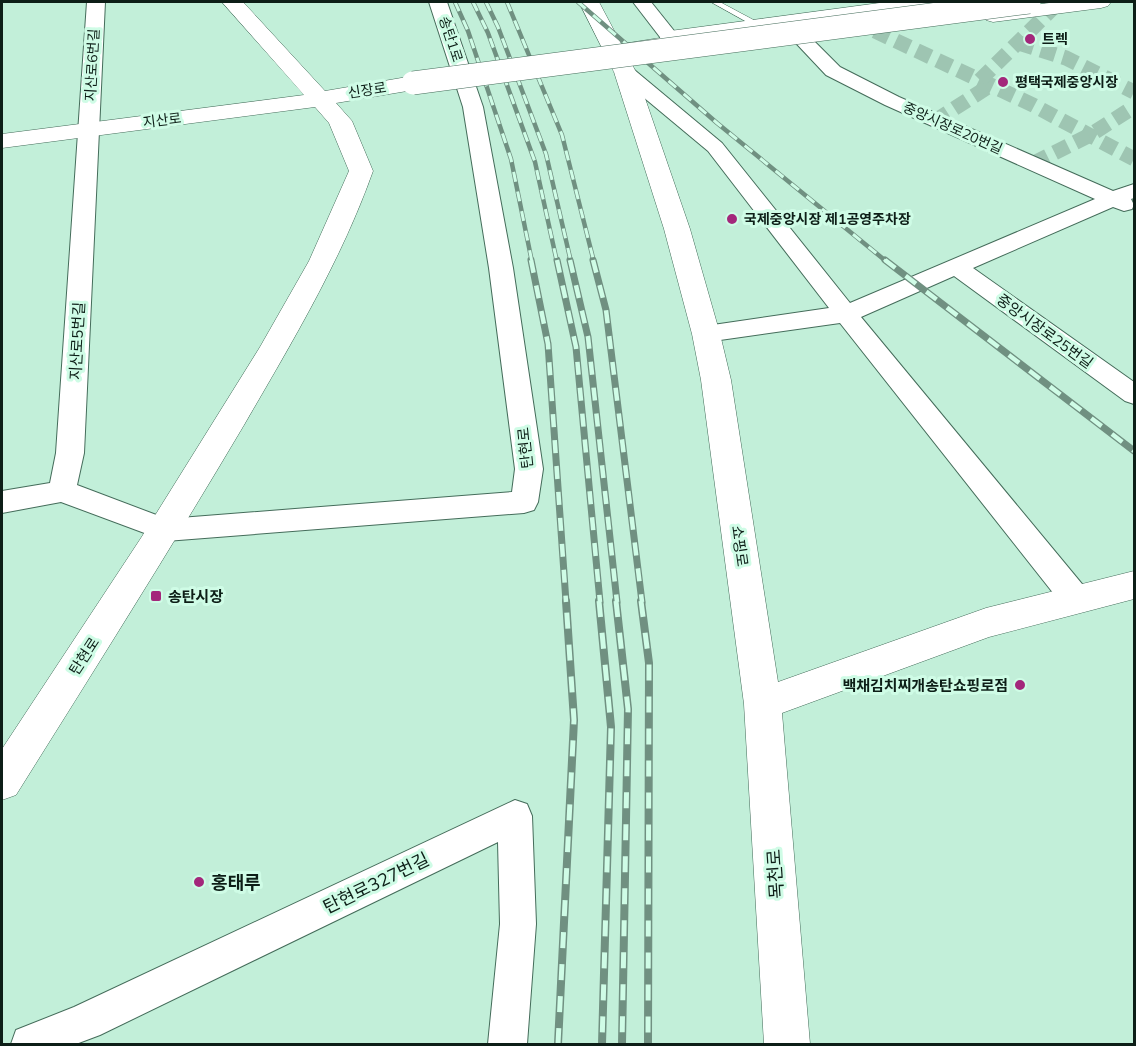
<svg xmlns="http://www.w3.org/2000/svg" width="1136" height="1046" font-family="Mulish,'Noto Sans KR',sans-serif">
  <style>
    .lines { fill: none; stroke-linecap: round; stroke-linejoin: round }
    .pedestrian-tunnel { stroke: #9ec5b2; stroke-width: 15; stroke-dasharray: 15 8; stroke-linecap: butt }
    .service-casing { stroke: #446c5a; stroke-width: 1 }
    .minor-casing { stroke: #446c5a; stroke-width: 2 }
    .tertiary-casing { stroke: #446c5a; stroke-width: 1 }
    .service { fill: #fff; fill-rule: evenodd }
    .minor { fill: #fff; fill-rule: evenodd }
    .tertiary { fill: #fff; fill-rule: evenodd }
    .rail-far2-casing { stroke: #709081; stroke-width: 4.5 }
    .rail-far1-casing { stroke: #709081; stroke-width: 7 }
    .rail-casing { stroke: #709081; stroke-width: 8 }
    .rail-far2 { stroke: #cffce6; stroke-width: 3; stroke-dasharray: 10; stroke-linecap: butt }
    .rail-far1 { stroke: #cffce6; stroke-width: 4.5; stroke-dasharray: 13; stroke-linecap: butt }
    .rail { stroke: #cffce6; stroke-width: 5; stroke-dasharray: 16; stroke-linecap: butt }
    .tertiary-bridge-casing { stroke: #446c5a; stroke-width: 24; stroke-linecap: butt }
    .tertiary-bridge { stroke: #fff; stroke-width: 23 }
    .poi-dot { fill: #a3277b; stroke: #cffce6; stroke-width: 2 }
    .labels { text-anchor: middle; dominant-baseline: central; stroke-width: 6; stroke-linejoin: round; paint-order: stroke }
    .far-street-label { font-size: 14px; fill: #0d1e17; stroke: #cffce6 }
    .far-poi-label { font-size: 14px; font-weight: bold; fill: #0d1e17; stroke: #cffce6; text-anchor: start }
    .street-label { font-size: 15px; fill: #0d1e17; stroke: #cffce6 }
    .poi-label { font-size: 15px; font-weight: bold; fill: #0d1e17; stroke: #cffce6; text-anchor: start }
    .near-street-label { font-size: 18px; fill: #0d1e17; stroke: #cffce6 }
    .near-poi-label { font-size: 18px; font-weight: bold; fill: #0d1e17; stroke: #cffce6; text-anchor: start }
  </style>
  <rect width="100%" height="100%" fill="#c2efd9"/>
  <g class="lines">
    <!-- pedestrian-tunnel -->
    <g class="pedestrian-tunnel">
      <path d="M875,31l158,74 101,54"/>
      <path d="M1019,43l47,15 68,34"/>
      <path d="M980,80l73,-72"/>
      <path d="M935,121l56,-36"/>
      <path d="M1034,163l56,-28 44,-28"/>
    </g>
    <!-- service casing -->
    <g class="service-casing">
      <path id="service" d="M711,2h9l43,23 -7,2z"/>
    </g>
    <!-- minor casing -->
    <g class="minor-casing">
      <g id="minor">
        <path d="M87,2h18l-21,451 -7,32 90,34 345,-27 3,-23 -26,-201 -26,-161 -34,-105h18l36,105 30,161 30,201 -5,33 -4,8 -10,3 -358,28 -105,-39 -59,11v-22l48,-8 6,-30z"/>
        <path d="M633,2h18l28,35 -2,4h-14z"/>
        <path d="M802,34l7,2 31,31 59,30 214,94 21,-7v14l-3,1 3,6 -2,4 -8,2 -11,-4 -140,61 161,114v22l-9,-3 -171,-125 -93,41 226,273 4,9 -4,9 -11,3 -11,-3 -225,-285 -134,19 -9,-2 -3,-6 3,-6 9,-2 123,-18 -121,-157 -90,-75 -3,-4 3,-4h14l90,75 128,160 245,-104 -210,-94 -59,-30 -33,-35 2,-4z"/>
        <path d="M515,800l12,4 5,12 4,108 -9,120h-39l12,-120 -2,-82 -398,193 -24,9h-65l5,-14 58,-23z"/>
      </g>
    </g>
    <!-- tertiary casing -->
    <g class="tertiary-casing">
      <g id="tertiary">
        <path d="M222,2h21l82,89 88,-15 8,2 3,5 -3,5 -8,2 -77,13 16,18 21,50c-32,90 -81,171 -129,254 -74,125 -151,247 -228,370l-14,5v-51l139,-211 119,-191 49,-86 40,-90 -20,-48 -14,-16 -313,41v-14l302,-39z"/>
        <path d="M579,2h20l37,70 54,157 30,105 11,46 47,302 208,-74 148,-37v28l-145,38 -207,76 28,331h-46l-20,-340 -43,-324 -9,-46 -28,-105 -50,-157z"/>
        <path d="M887,2h52l-3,4 -7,2 -244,33 -2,7c-16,4 -39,9 -55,5l-3,-5 3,-5 32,-5 2,-6 8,-1z"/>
        <path d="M1057,2h54l-3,4 -7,2 -108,14 -7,-2 -3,-4 3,-4 7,-2z"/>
      </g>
    </g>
    <!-- service -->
    <use href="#service" class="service"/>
    <!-- minor -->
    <use href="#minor" class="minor"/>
    <!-- tertiary -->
    <use href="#tertiary" class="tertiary"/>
    <!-- rail-far2 casing -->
    <g class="rail-far2-casing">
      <g id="rail-far2">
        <path d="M455,2l13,29 43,128 21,103"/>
        <path d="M473,2l15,31 47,129 22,100"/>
        <path d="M486,2l12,25 48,127 25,108"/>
        <path d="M507,2l55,133 32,127"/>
        <path d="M578,2l139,121 170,139"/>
      </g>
    </g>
    <!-- rail-far1 casing -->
    <g class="rail-far1-casing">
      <g id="rail-far1">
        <path d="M531,260l17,84 18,258"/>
        <path d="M557,260l19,87 24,255"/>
        <path d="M570,260l18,77 29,265"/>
        <path d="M593,260l13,50 36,292"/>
        <path d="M885,260l249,191"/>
      </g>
    </g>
    <!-- rail casing -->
    <g class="rail-casing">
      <g id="rail">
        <path d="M599,601l12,126 -9,317"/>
        <path d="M616,601l12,108 -6,335"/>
        <path d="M641,601l8,62 -1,381"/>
        <path d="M558,1044l16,-324 -8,-119"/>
      </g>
    </g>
    <!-- rail-far2 -->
    <use href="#rail-far2" class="rail-far2"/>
    <!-- rail-far1 -->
    <use href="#rail-far1" class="rail-far1"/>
    <!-- rail -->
    <use href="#rail" class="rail"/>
    <!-- tertiary-bridge casing -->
    <g class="tertiary-bridge-casing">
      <path id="tertiary-bridge" d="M413,83l616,-81"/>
    </g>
    <!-- tertiary-bridge -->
    <use href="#tertiary-bridge" class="tertiary-bridge"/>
  </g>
  <!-- markers -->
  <g class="poi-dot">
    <circle cx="1030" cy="39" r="6"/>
    <circle cx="1003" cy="82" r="6"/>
    <circle cx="732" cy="219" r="6"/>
    <rect x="150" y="590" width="12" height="12" rx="3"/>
    <circle cx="1020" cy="685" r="6"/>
    <circle cx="199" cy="882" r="6"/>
  </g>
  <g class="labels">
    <!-- far-street labels -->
    <g class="far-street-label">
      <text transform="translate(451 39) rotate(72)">송탄1로</text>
      <text transform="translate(92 65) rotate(-87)">지산로6번길</text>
      <text transform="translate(367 90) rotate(-9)">신장로</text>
      <text transform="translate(162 120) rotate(-7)">지산로</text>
      <text transform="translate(953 128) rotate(24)">중앙시장로20번길</text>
    </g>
    <!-- far-poi labels -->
    <g class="far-poi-label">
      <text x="1042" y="39">트렉</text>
      <text x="1015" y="82">평택국제중앙시장</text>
      <text x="744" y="219">국제중앙시장 제1공영주차장</text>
    </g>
    <!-- street labels -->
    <g class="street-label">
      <text transform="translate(1045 331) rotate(36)">중앙시장로25번길</text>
      <text transform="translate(77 341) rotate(-87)">지산로5번길</text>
      <text transform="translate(525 448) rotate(-96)">탄현로</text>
      <text transform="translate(740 546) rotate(82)">쇼핑로</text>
      <text transform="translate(84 656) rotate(-57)">탄현로</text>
    </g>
    <!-- poi labels -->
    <g class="poi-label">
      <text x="168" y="596">송탄시장</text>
      <text x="1008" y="685" text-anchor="end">백채김치찌개송탄쇼핑로점</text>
    </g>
    <!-- near-street labels -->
    <g class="near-street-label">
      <text transform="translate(775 874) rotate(-94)">목천로</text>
      <text transform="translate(376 883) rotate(-26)">탄현로327번길</text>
    </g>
    <!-- near-poi labels -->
    <g class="near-poi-label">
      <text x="211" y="882">홍태루</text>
    </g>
  </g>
  <!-- border -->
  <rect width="1136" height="1046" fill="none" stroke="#0d1e17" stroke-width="6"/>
</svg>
